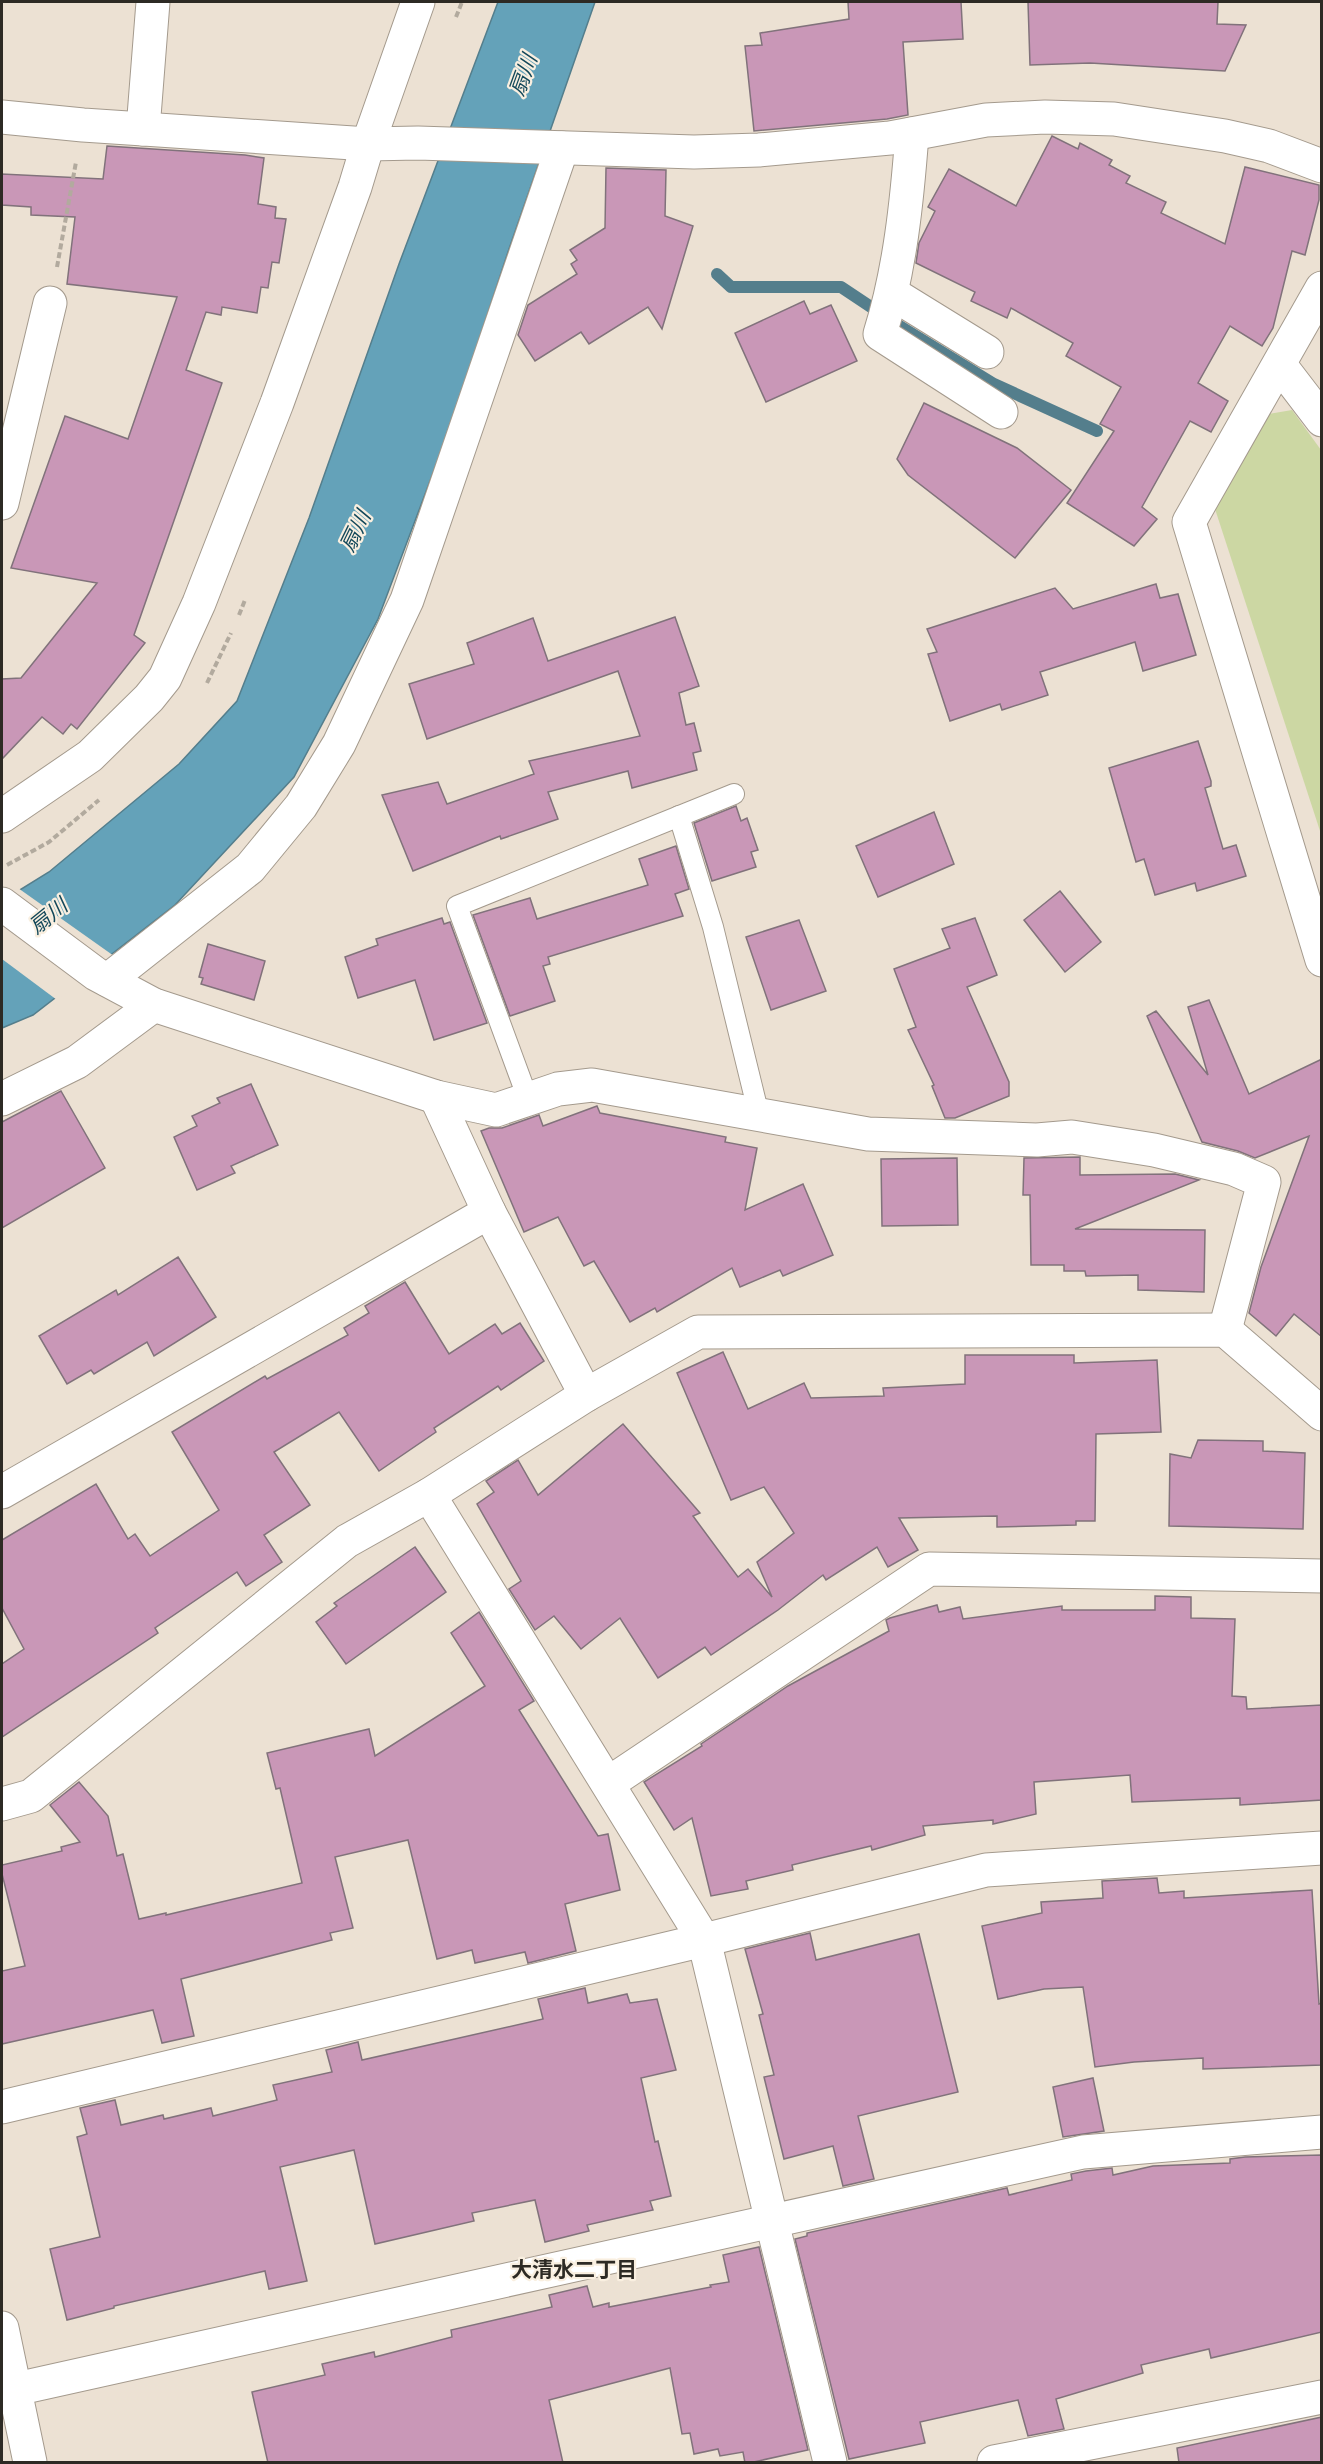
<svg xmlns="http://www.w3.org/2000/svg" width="1323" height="2464" font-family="'Zilla Slab','Noto Sans JP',serif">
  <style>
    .green { fill: #ccd7a3 }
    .water { fill: #64a2b9; stroke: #547e8c; stroke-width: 1.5 }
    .pier { fill: #ece1d3 }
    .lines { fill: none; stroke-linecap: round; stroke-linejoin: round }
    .stream { stroke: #547e8c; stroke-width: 12 }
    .building { fill: #c997b7; stroke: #81727b; stroke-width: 1.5 }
    .service-casing { stroke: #a49a8d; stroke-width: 22 }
    .minor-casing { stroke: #a49a8d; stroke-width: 35 }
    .path { stroke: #b2aa9e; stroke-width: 4; stroke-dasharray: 6 3; stroke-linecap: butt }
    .service { stroke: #fff; stroke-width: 20 }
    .minor { stroke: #fff; stroke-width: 33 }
    .labels { text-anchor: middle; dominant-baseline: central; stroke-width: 4.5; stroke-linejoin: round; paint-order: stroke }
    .water-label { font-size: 21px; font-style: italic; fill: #13485a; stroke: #f9efe0 }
    .neighbourhood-label { font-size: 21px; font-weight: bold; fill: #2d2a24; stroke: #f9efe0 }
  </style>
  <rect width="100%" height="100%" fill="#ece1d3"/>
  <!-- green -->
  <path class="green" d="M1292,410l29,40v384l-106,-325 54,-95z"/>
  <!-- water -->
  <path class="water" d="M498,2h97l-86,247 -59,179 -72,191 -84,158 -119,128 -142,110 -31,13v-127l47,-29 130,-108 58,-63 72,-183 90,-254z"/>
  <!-- pier -->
  <path class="pier" d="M18,888l96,68 -57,44 -55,-41v-61z"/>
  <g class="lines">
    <!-- stream -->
    <path class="stream" d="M717,274l14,13h110l57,38 96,59 103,47"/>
  </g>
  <!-- building -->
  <g class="building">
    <path d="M848,2h113l2,37 -60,3 5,73 -21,4 -133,12 -9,-85 17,-1 -2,-12 89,-14z"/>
    <path d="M1028,2h190l-1,22 29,1 -21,46 -135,-8 -60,2z"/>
    <path d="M1052,136l26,13 2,-6 32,17 -3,5 21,11 -4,7 40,19 -5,11 64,31 20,-77 74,18v15l-14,55 -13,-4 -19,77 -11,18 -32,-20 -32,57 30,18 -17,31 -21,-11 -48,86 15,12 -23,27 -67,-43 47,-72 -14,-7 21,-37 -55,-31 7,-13 -62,-35 -4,10 -36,-17 4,-9 -59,-29 3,-20 16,-32 -7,-4 21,-38 67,37z"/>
    <path d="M107,146l138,9 19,3 -6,46 18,3 -1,11 11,1 -7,44 -7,-1 -4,26 -7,-1 -4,26 -35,-6 -1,8 -15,-3 -20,58 36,13 -88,252 11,8 -68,86 -6,-5 -8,10 -21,-17 -40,42v-80l19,-1 76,-95 -86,-15 54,-152 63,23 49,-142 -110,-13 8,-67 -44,-2v-8l-29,-2v-31l101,5z"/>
    <path d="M606,168l60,2 -1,46 28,10 -31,103 -14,-22 -59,37 -8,-12 -46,29 -17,-26 10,-30 49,-31 -6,-10 6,-4 -7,-10 35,-22z"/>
    <path d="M804,301l6,13 21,-9 26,56 -91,41 -31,-69z"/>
    <path d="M924,403l93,45 54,42 -56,68 -107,-83 -11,-16z"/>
    <path d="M1156,584l4,14 18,-4 18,61 -53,16 -8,-29 -95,30 8,23 -46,15 -2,-6 -50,17 -22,-67 9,-2 -10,-23 128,-41 18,21z"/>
    <path d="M675,617l24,69 -20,7 7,32 8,-2 7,28 -8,2 4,17 -65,18 -4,-17 -80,21 10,27 -57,20 -1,-3 -87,35 -31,-76 56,-13 9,22 87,-30 -5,-13 111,-25 -22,-65 -191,68 -18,-55 65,-20 -7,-21 66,-25 15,43z"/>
    <path d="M1198,741l13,40v5l-6,2 18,61 13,-4 10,31 -49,15 -2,-8 -40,12 -11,-36 -8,3 -27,-94z"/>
    <path d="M736,806l5,15 6,-3 11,32 -7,2 5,15 -44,14 -18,-58z"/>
    <path d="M934,812l20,52 -76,33 -22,-51z"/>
    <path d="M676,846l13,43 -14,5 8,22 -135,41 2,7 -7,2 12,35 -45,15 -37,-101 57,-17 7,21 111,-34 -9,-26z"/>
    <path d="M1060,891l41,51 -36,30 -41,-52z"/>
    <path d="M442,918l2,6 6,-2 37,101 -53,17 -19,-60 -57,18 -13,-41 33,-12 -2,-6z"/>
    <path d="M975,918l22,57 -30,12 42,95v14l-54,22h-10l-13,-32 2,-1 -26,-55 8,-3 -22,-58 56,-21 -8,-19z"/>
    <path d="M799,920l27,71 -55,19 -25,-73z"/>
    <path d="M208,944l57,17 -11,39 -53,-16 2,-6 -4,-1z"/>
    <path d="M1209,1000l40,94 73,-35v278l-28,-23 -18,22 -27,-23 12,-46 48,-131 -54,22 -17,-7 -36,-9 -55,-126 9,-5 52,64 -20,-68z"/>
    <path d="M251,1084l27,61 -47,21 4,7 -38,17 -23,-53 23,-11 -5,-10 28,-13 -3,-5z"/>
    <path d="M61,1091l44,77 -103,60v-106z"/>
    <path d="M597,1106l3,7 126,24 -1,5 32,6 -12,62 58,-26 30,71 -50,21 -3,-6 -40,17 -8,-19 -75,44 -2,-4 -25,14 -36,-61 -10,5 -26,-49 -34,15 -43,-101 8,-3h13l37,-13 4,11z"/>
    <path d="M1080,1157v18l95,-1 24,6 -124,49 130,1 -1,62 -66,-2v-15l-52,1 -1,-5h-21v-6h-33l-1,-70h-7l1,-37z"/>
    <path d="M957,1158l1,67 -76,1 -1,-67z"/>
    <path d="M178,1257l38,60 -62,39 -7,-14 -53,32 -3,-4 -24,14 -28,-48 77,-46 2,5z"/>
    <path d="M405,1282l44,72 46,-30 7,10 18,-11 24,38 -43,29 -3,-4 -64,42 2,4 -57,39 -40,-59 -65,40 36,53 -46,30 18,27 -36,24 -9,-14 -82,56 3,5 -156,104v-73l22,-15 -22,-41v-68l94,-56 32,55 7,-5 15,22 69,-46 -47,-78 93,-56 2,3 81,-44 -4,-7 25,-15 -4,-7z"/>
    <path d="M723,1352l25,57 56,-26 7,15 73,-2 -1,-8 82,-4v-29h109v8l83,-3 4,72 -65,2 -1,87h-19v4l-79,2v-11l-98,2 19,32 -30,17 -11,-20 -51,33 -3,-5 -45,35 -67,45 -6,-8 -47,31 -38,-60 -39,31 -27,-33 -19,14 -26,-41 12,-8 -44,-77 17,-12 -8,-11 32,-21 20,35 85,-71 77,89 -7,3 45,61 10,-8 24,28 -15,-35 37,-29 -30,-46 -33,13 -54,-127z"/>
    <path d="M1198,1440l65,1v10l42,2 -2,76 -134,-3 1,-72 21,4z"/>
    <path d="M415,1547l31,45 -100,72 -30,-42 21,-16 -3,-3z"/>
    <path d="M1155,1596l36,1v21l44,1 -3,77 14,1 1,12 75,-4v95l-82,5v-7l-108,4 -2,-27 -96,7 2,32 -43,10v-4l-70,6 2,9 -53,15 -1,-4 -79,19 1,5 -47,11 2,8 -37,7 -19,-78 -18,12 -30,-48 58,-36 -1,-2 87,-58 101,-55 -3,-11 4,-2 47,-13 2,7 21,-5 3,12 99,-13v4h93z"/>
    <path d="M479,1612l55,89 -15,9 79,126 10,-2 12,56 -55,14 11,47 -48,12 -3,-11 -50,11 -3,-13 -35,9 -29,-119 -73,17 18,71 -23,5 2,7 -151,39 13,57 -32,7 -9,-33 -151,34v-73l23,-5 -23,-92v-9l60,-14 -1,-4 19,-5 -30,-37 29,-23 29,34 9,40 6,-2 16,65 27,-6v2l136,-32 -22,-95 -4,1 -9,-36 102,-24 6,27 110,-70 -34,-53z"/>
    <path d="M1157,1878l2,15 25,-2v7l128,-8 7,114 3,-1v62l-119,4v-11l-69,4 -39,5 -12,-80 -39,2 -46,10 -16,-73 60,-13 -1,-11 62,-4 -1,-17z"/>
    <path d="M810,1933l6,27 103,-26 39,158 -100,24 16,63 -31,7 -10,-40 -49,13 -20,-82 10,-2 -15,-60 4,-1 -18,-65z"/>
    <path d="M585,1988l3,15 39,-9 3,9 27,-4 19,71 -35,8 14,64 3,-1 13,55 -21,5 3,9 -66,15 2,6 -44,11 -10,-42 -63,13 2,8 -99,23 -21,-94 -74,17 27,114 -38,8 -4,-18 -151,35v2l-47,12 -17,-71 50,-12 -23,-100 10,-3 -7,-26 35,-8 6,25 42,-10 1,4 47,-11 2,8 64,-16 -4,-15 59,-13 -6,-22 32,-8 4,18 181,-41 -5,-20z"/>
    <path d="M1093,2078l11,53 -41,6 -10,-50z"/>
    <path d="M1322,2155v177l-111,26 -2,-9 -68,16 2,8 -87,26 8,30 -36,7 -10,-36 -98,22 5,21 -76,16 -54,-220 12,-3v-3l200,-45 2,7 63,-15 -1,-6 15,-3 26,-3 1,7 40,-9 77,-3v-4l15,-2z"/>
    <path d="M759,2247l49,203 -59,13h-4l-2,-11 -23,4 -2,-7 -24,5 -4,-21 -8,1 -12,-66 -121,32 14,63h-295l-16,-71 73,-17 -3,-11 52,-12 1,5 77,-20 -1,-7 101,-23 -3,-12 38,-9 6,21 16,-4v4l102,-20 -1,-2 19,-3 -6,-27z"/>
    <path d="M1322,2417v46h-143l-2,-15z"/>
  </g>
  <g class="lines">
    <!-- service casing -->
    <g class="service-casing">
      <g id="service">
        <path d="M679,816l34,111 46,188"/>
        <path d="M528,1099l-71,-193 277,-112"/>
      </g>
    </g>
    <!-- minor casing -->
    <g class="minor-casing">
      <g id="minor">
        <path d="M2,117l81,8 285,19 50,-1 276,9 65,-2 131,-12 96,-18 59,-3 69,2 111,17 44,10 53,20"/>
        <path d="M143,129l10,-127"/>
        <path d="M912,134c-5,67 -12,136 -32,200l121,78"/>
        <path d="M1322,288l-133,234 133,438"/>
        <path d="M893,294l94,58"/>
        <path d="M1280,365l42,55"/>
        <path d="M2,503l48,-200"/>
        <path d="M2,816l88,-60 59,-58 16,-20 34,-75 78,-200 78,-216 13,-43 50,-142"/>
        <path d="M2,904l94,70 58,31 282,92 60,13 62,-21 34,-4 276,49 169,6 35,-3 82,13 80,19 30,13 -39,148"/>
        <path d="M108,980l142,-112 51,-62 38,-62 68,-144 155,-452"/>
        <path d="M436,1097l53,115 97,183"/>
        <path d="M2,1099l75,-37 77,-57"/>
        <path d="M2,1492l487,-280"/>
        <path d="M429,1495l275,445 126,522"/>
        <path d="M609,1783l320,-214 393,7"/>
        <path d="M2,1804l29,-8 316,-255 82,-46 157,-100 112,-63 527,-2 97,84"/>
        <path d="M2,2107l702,-167 282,-70 336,-22"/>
        <path d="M2,2328l28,134"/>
        <path d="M16,2389l1067,-237 239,-20"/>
        <path d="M994,2462l328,-65"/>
      </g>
    </g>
    <!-- path -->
    <g class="path">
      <path d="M456,17l6,-15"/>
      <path d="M57,267l19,-105"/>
      <path d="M239,615l6,-15"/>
      <path d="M207,683l24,-50"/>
      <path d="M7,865l42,-23 50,-42"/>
    </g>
    <!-- service -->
    <use href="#service" class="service"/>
    <!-- minor -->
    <use href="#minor" class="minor"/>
  </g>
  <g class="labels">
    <!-- water labels -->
    <g class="water-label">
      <text transform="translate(523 75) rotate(-70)">扇川</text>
      <text transform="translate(355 531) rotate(-64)">扇川</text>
      <text transform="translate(48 916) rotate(-39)">扇川</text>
    </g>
    <!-- neighbourhood labels -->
    <g class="neighbourhood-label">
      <text x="574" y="2269">大清水二丁目</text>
    </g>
  </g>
  <!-- border -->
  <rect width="1323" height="2464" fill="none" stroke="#2d2a24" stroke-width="6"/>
</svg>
